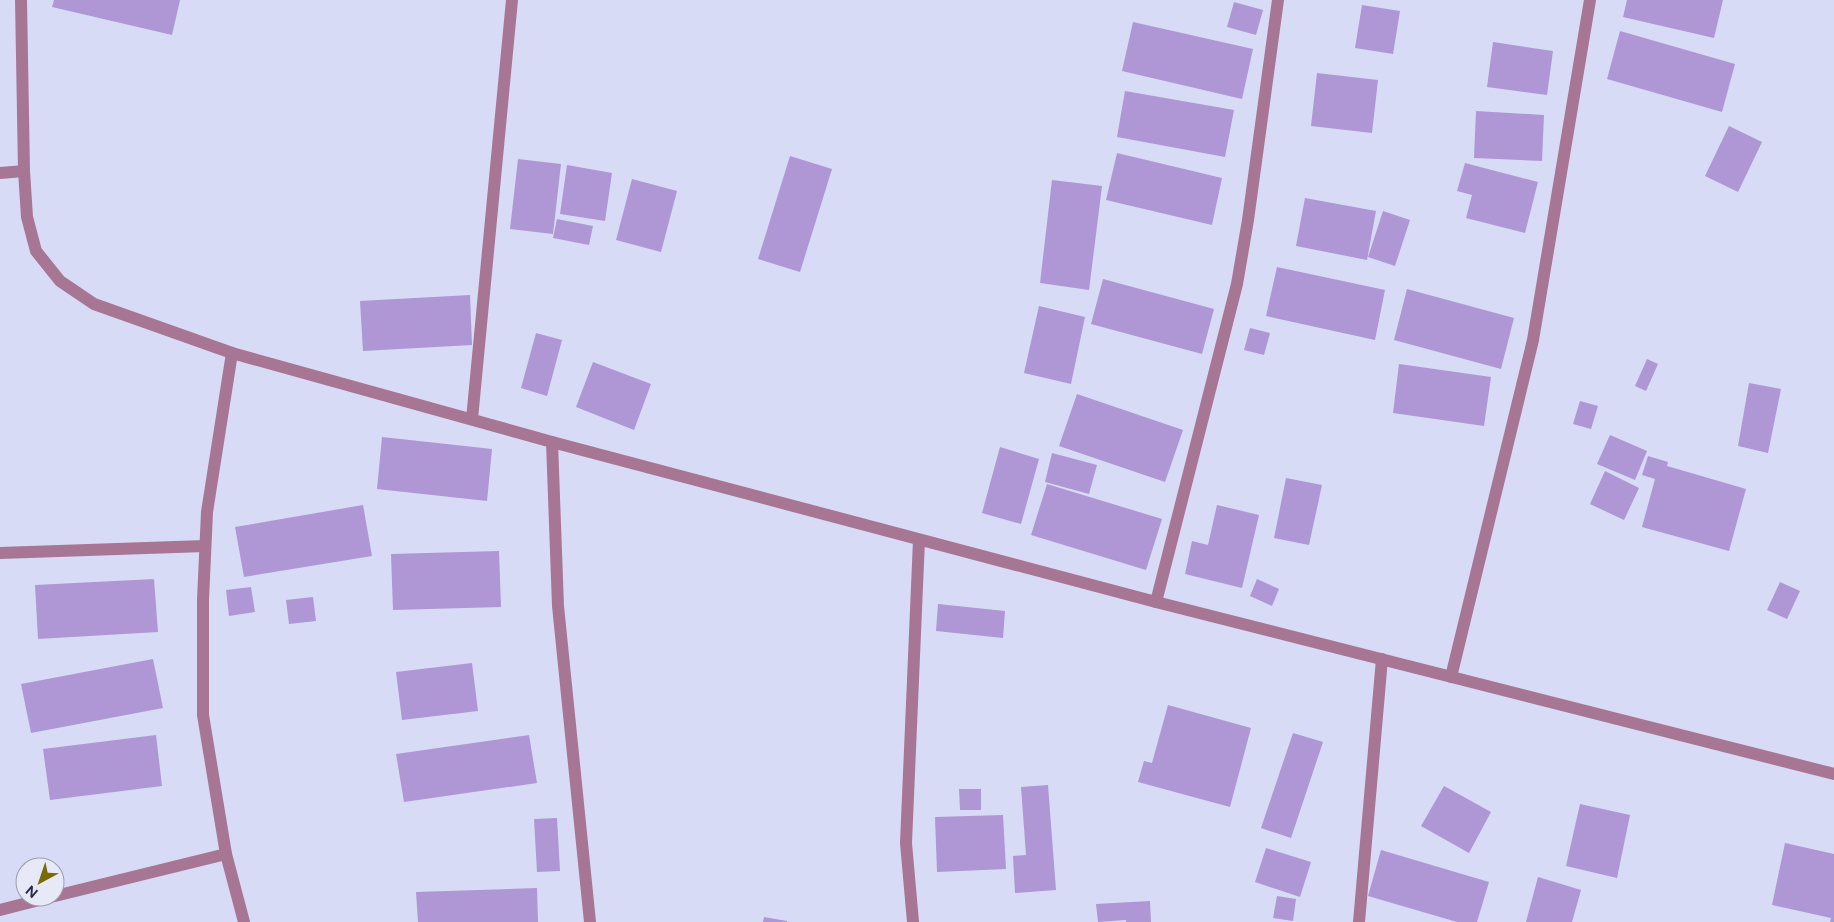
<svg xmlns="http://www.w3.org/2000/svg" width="1834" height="922" font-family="Figtree,sans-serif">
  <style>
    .building { fill: #ae97d4 }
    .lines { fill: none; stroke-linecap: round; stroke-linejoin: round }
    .minor { stroke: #a77695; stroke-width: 12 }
  </style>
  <rect width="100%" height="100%" fill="#d8dbf5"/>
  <!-- building -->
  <g class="building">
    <path d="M54,0h126l-8,35 -120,-28z"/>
    <path d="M1627,0h96l-9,38 -91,-21z"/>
    <path d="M1234,2l29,8 -7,25 -29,-8z"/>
    <path d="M1362,5l38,6 -7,43 -38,-6z"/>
    <path d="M1133,22l120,27 -11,50 -120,-28z"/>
    <path d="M1620,31l115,33 -13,48 -115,-33z"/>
    <path d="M1493,42l60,9 -6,44 -60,-8z"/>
    <path d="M1317,73l61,7 -6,53 -61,-7z"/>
    <path d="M1125,91l109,19 -9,47 -108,-20z"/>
    <path d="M1476,111l68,4 -2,46 -68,-3z"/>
    <path d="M1729,126l33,16 -24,50 -33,-16z"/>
    <path d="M1117,153l105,25 -10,47 -106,-25z"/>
    <path d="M790,156l42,13 -32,103 -42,-13z"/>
    <path d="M518,159l43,5 -8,70 -43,-5z"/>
    <path d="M1465,163l73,19 -13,51 -59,-15 6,-23 -15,-4z"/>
    <path d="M567,165l45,8 -7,48 -45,-7z"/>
    <path d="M632,179l45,12 -16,61 -45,-12z"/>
    <path d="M1052,180l50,6 -13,104 -49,-7z"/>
    <path d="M1305,198l71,13 -9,49 -71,-14z"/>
    <path d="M1383,211l27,9 -15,46 -27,-9z"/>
    <path d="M557,219l36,7 -4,19 -36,-7z"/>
    <path d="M1277,267l108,23 -10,50 -109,-24z"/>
    <path d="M1103,279l111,30 -12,45 -111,-30z"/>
    <path d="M1407,289l107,29 -13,51 -107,-29z"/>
    <path d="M470,295l2,50 -109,6 -3,-50z"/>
    <path d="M1039,306l46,11 -14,67 -47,-11z"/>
    <path d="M1250,328l20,5 -6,22 -20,-5z"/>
    <path d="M536,333l26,7 -15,56 -26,-8z"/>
    <path d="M1647,359l11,5 -12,27 -11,-5z"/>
    <path d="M593,362l58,22 -17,46 -58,-23z"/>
    <path d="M1399,364l92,13 -7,49 -91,-13z"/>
    <path d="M1749,383l32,6 -13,64 -30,-7z"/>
    <path d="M1077,394l106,36 -18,52 -106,-36z"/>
    <path d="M1580,401l18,5 -7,23 -18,-5z"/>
    <path d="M1610,435l37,16 -12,29 -38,-16z"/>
    <path d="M382,437l110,12 -5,52 -110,-12z"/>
    <path d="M1000,447l39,12 -18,65 -39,-11z"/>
    <path d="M1052,453l45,12 -8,29 -44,-12z"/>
    <path d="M1648,456l20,6 -1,4 79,23 -17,62 -87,-24 13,-48 -13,-4z"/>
    <path d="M1605,471l34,17 -15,32 -34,-16z"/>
    <path d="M1286,478l36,7 -13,60 -35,-7z"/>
    <path d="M1047,484l115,35 -16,51 -115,-35z"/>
    <path d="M363,505l9,51 -128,21 -9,-50z"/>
    <path d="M1217,505l42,10 -17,73 -57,-14 7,-33 16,4z"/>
    <path d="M499,551l2,56 -108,3 -2,-56z"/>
    <path d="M154,579l4,53 -120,7 -3,-54z"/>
    <path d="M1257,579l22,10 -7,17 -22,-10z"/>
    <path d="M1780,582l20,9 -13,28 -20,-9z"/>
    <path d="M251,587l4,25 -26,4 -3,-26z"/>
    <path d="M313,597l3,24 -27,3 -3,-24z"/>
    <path d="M938,604l67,7 -2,27 -67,-7z"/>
    <path d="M153,659l10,49 -132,25 -10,-49z"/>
    <path d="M472,663l6,48 -76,9 -6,-48z"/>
    <path d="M1168,705l83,23 -21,79 -92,-25 6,-21 8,2z"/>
    <path d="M1293,733l30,9 -32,96 -30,-10z"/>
    <path d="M156,735l6,51 -112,14 -7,-51z"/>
    <path d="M529,735l8,48 -133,19 -8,-48z"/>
    <path d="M1048,785l8,105 -41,3 -2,-37 13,-1 -5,-68z"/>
    <path d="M1444,786l47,26 -22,41 -48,-27z"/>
    <path d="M959,789h22v21h-21z"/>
    <path d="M1580,804l50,11 -13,63 -51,-12z"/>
    <path d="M1003,815l3,54 -69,3 -2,-55z"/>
    <path d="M557,818l3,53 -23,1 -3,-53z"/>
    <path d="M1785,843l49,11v68h-4l1,-4 -59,-13z"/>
    <path d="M1266,848l45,14 -11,35 -45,-15z"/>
    <path d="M1381,850l108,32 -12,40h-20l-89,-26z"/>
    <path d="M1538,877l43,13 -9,32h-46z"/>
    <path d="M537,888l1,34h-120l-2,-30z"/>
    <path d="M1277,896l19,3 -3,22 -20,-3z"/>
    <path d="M1150,901l1,21h-25v-2l-28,2 -2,-18z"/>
    <path d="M764,917l23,4v1h-24z"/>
  </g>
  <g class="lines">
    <!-- minor -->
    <g class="minor">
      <path d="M21,0l3,171 3,46 9,34 24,30 34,23 138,49 320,89 604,160 678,172"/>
      <path d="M0,173l24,-2"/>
      <path d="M232,353l-25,159 -4,88v115l23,139 18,68"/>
      <path d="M472,419l40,-419"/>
      <path d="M552,442l6,164 32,316"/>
      <path d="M0,553l205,-7"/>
      <path d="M1156,602l81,-318 11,-64 30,-220"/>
      <path d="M1451,677l82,-337 57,-340"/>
      <path d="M55,896l171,-42"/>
      <path d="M0,910l51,-13"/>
      <path d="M913,922l-7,-79 13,-303"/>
      <path d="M1359,922l23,-263"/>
    </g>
  </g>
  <!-- north arrow -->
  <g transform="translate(40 882) rotate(220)"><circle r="24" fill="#e8e9f7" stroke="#9c9daf"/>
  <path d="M0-4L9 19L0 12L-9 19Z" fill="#796c07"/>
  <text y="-8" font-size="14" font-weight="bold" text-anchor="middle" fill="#2a2b44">N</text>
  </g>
</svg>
